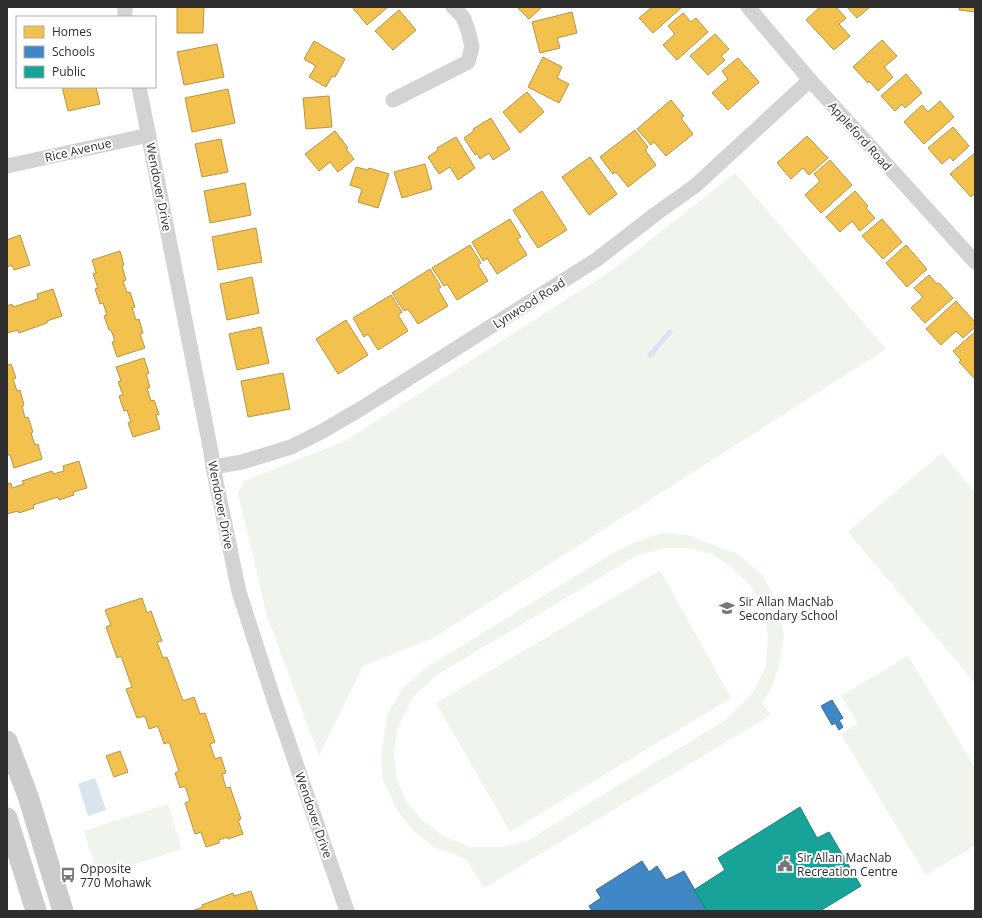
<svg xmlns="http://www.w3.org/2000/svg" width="982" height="918" font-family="'Open Sans',sans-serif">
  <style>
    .green { fill: #eff4ec; fill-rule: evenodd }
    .water { fill: #d9e4f0 }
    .homes { fill: #f2c14e; stroke: #b79544 }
    .schools { fill: #3f88c5; stroke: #3a6d98 }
    .public { fill: #17a398; stroke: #1e8078 }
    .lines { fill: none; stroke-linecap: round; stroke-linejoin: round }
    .stream { stroke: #d9e4f0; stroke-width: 5 }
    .minor { stroke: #d3d3d3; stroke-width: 15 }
    .secondary { stroke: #ccc; stroke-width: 21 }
    .labels { text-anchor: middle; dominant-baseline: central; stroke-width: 4; stroke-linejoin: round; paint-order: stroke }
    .street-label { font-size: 12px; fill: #2e2e2e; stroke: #fff }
    .poi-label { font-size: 12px; fill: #2e2e2e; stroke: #fff; text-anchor: start }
  </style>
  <rect width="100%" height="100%" fill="#fff"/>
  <!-- green -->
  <g class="green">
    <path d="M735,173l151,176 -451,288 -72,29 -44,90 -52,-140 -29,-123 6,-12 101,-40 266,-170z"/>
    <path d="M942,453l33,40v190l-127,-151z"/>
    <path d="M662,533l26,2 51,20 24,21 16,29 5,32 -6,32 -9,24 -7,10 9,12 -287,173 -18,-29 -32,-12 -21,-16 -16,-21 -14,-29 -2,-27 7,-41 15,-25 24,-21 191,-117 18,-8zM664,548h23l25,6 19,13 20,19 13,24 4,27 -2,29 -14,28 -25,25 -200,122 -24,6h-33l-26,-11 -21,-15 -17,-20 -9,-22 -3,-26 3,-24 16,-32 24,-22 199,-119z"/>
    <path d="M660,570l71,128 -221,134 -74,-129z"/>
    <path d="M908,656l67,112v78l-49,29 -85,-141 17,-11 -17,-27z"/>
    <path d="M168,804l14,45 -84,27 -14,-45z"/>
  </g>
  <!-- water -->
  <path class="water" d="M95,778l11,32 -18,6 -10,-32z"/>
  <!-- homes -->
  <g class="homes">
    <path d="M177,7h27l-1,26h-26z"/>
    <path d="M352,7h36l-21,18z"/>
    <path d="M517,7h25l-13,12z"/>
    <path d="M650,7h32l-29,26 -14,-15 12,-10z"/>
    <path d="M820,7h16l10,11 -7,6 11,12 -16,14 -28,-30z"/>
    <path d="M847,7h23l-13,11z"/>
    <path d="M959,7h16v5l-16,-2z"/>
    <path d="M399,10l17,20 -23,20 -18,-19z"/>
    <path d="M572,12l5,21 -20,5 3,10 -20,5 -8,-31z"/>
    <path d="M683,13l8,9 5,-4 12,14 -31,28 -14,-15 12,-11 -7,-8z"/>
    <path d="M715,34l14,15 -8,7 4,4 -17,15 -18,-19z"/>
    <path d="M882,40l15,16 -13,11 9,10 -15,14 -9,-10 -1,2 -15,-16z"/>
    <path d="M314,41l31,18 -10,18 -3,-1 -6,11 -17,-10 7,-11 -12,-7z"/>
    <path d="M217,44l7,33 -40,8 -7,-33z"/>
    <path d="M543,57l19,10 -5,11 12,6 -10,19 -31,-16z"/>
    <path d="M738,58l21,24 -31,28 -16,-17 16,-14 -6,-8z"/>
    <path d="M906,74l16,19 -17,15 -3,-4 -7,7 -14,-15z"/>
    <path d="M62,87h34l4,17 -32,7z"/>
    <path d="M228,89l7,34 -43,9 -7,-34z"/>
    <path d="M527,92l17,20 -24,21 -17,-21z"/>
    <path d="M329,96l3,31 -26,2 -3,-31z"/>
    <path d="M671,100l13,16 -3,2 12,16 -27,22 -12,-14 -3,3 -14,-16z"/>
    <path d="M940,101l14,16 -30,27 -20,-22 18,-17 6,7z"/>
    <path d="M491,118l19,31 -17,11 -4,-7 -9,6 -3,-6 -2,2 -11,-17 10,-7 -1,-2z"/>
    <path d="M953,127l16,19 -16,15 -3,-4 -8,7 -14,-16z"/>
    <path d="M635,130l13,17 -3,3 11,15 -28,22 -12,-15 -3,2 -13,-17z"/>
    <path d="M335,131l13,17 -2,1 8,10 -16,13 -8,-10 -11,9 -14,-17z"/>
    <path d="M807,136l21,22 -19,17 -6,-7 -12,11 -14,-16z"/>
    <path d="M456,137l19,31 -17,12 -8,-13 -11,7 -11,-17 10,-7 -1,-2z"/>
    <path d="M221,139l7,33 -26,5 -7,-33z"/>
    <path d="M975,153v40l-4,4 -21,-23z"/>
    <path d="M590,157l27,37 -28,21 -27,-38z"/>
    <path d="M830,160l22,25 -31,28 -16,-18 15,-14 -6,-7z"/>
    <path d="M425,164l7,25 -30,9 -8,-26z"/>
    <path d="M356,167l12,3 1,-2 20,6 -11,34 -20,-6 4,-13 -12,-4z"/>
    <path d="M245,183l6,32 -41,8 -6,-32z"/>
    <path d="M542,191l25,39 -29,18 -25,-38z"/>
    <path d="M855,191l13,15 -2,2 9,10 -15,13 -8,-10 -12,11 -14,-15z"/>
    <path d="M510,219l11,18 -4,2 10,16 -30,19 -10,-16 -4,3 -11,-19z"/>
    <path d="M882,219l20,23 -19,17 -21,-23z"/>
    <path d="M256,228l6,34 -44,8 -6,-33z"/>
    <path d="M20,235l10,30 -16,5 -2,-5 -5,2v-27z"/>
    <path d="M470,245l11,18 -3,2 10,16 -31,19 -10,-16 -3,2 -12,-18z"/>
    <path d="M906,245l21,24 -20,18 -21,-24z"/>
    <path d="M120,251l4,14 -2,1 4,14 -3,1 4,12 3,-1 5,15 -3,1 4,12 3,-1 4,14 -3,1 5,14 -28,9 -5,-15 3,-1 -4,-11h-2l-5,-14 3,-1 -4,-12 -3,1 -5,-15 3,-1 -5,-14 3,-1 -4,-13z"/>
    <path d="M430,269l11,18 -3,2 10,17 -30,18 -10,-15 -4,2 -12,-18z"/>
    <path d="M929,275l8,9 2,-1 14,15 -28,25 -14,-15 12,-11 -9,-9z"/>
    <path d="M252,277l7,36 -32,7 -7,-36z"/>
    <path d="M53,289l9,27 -15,5v2l-28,10 -1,-3 -11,3v-27l5,-2 1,3 25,-8 -1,-5z"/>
    <path d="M391,295l11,17 -4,3 10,16 -30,19 -10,-16 -4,3 -11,-19z"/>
    <path d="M956,301l19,21v5l-12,11 -7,-7 -15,14 -15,-16z"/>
    <path d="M346,320l22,35 -30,19 -22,-35z"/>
    <path d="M261,327l8,36 -32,7 -8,-36z"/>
    <path d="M975,332v45l-1,1 -15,-16 2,-2 -8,-9z"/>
    <path d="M144,358l5,15 -3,1 4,13 -3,1 4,13 3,-1 5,14 -3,1 4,14 -27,8 -5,-14 3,-1 -4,-12 -3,1 -5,-15 4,-1 -5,-13 3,-1 -5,-14z"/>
    <path d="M11,364l5,14 -3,1 4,12 3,-1 4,15 -2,1 3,12 3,-1 5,15 -2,1 4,12 3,-1 4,15 -28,9 -4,-13h-3v-90z"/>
    <path d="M283,373l7,36 -42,8 -7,-36z"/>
    <path d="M79,461l8,27 -14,4 1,3 -15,5 -1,-3 -25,8 1,3 -15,5 -1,-2 -11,3v-30l4,-1 1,5 12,-4 -2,-3 30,-10 1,3 11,-3 -1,-5z"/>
    <path d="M142,598l5,15 4,-2 11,30 -5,1 6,16 4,-1 16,44 11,-4 6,17 5,-1 10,29 -5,2 5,15 6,-2 5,16 -4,1 4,14 4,-1 11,32 -3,1 5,14 -15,5 -1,-2 -8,3v3l-13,4 -5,-15 -6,2 -10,-31 5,-2 -5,-15 -5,2 -5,-15 4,-2 -10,-29 -5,2 -6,-18 -9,3 -4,-13 -8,2 -11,-29 6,-2 -11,-31 -4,2 -11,-31 5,-2 -6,-15z"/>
    <path d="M120,751l8,21 -14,5 -8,-21z"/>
    <path d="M251,891l7,20h-66l11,-4 -1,-2 31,-12 1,3z"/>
  </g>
  <!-- schools -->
  <g class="schools">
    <path d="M832,700l11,18 -4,2 4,7 -4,3 -4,-7 -3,2 -11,-19z"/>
    <path d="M642,861l7,11 8,-6 9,14 18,-9 23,40h-115l-3,-5 12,-8 -5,-8z"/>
  </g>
  <!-- public -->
  <path class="public" d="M800,807l17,31 12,-6 32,54 -41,25h-113l-13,-21 31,-20 -7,-12z"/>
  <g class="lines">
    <!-- stream -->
    <path class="stream" d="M650,355l20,-23"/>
    <!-- minor -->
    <g class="minor">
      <path d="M748,7l62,73 165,182"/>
      <path d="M125,17v-10"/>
      <path d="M139,87l72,365 2,15 26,125 35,108 73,211"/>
      <path d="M393,100l75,-38 4,-15 -4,-17 -5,-13 -10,-10"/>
      <path d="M7,166l142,-31"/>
      <path d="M213,467l29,-5 49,-15 30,-15 41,-24 234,-148 61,-47 38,-27 115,-106"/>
    </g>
    <!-- secondary -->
    <g class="secondary">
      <path d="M7,741l21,55 35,115"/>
      <path d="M7,818l29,93"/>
    </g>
  </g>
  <!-- icons -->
  <defs>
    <g id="school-bare" transform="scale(1.2)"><path d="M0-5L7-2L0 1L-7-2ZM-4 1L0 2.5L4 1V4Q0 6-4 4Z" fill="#777" stroke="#fff" stroke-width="2.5" paint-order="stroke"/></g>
    <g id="civic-bare" transform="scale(1.2)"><path d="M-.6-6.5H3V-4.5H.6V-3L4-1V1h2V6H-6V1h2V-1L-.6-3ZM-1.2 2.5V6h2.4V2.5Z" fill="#777" stroke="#fff" stroke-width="2.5" paint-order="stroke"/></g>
    <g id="bus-bare" transform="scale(1.2)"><path d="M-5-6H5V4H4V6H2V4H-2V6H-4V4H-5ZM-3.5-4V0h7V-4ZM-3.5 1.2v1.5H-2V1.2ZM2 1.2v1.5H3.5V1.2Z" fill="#777" stroke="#fff" stroke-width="2.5" paint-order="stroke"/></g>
  </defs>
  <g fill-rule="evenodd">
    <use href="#school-bare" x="727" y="608"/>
    <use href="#civic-bare" x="785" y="864"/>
    <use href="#bus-bare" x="68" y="875"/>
  </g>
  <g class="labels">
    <!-- street labels -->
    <g class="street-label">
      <text transform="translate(860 136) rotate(48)">Appleford Road</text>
      <text transform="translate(78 150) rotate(-13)">Rice Avenue</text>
      <text transform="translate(159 187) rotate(79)">Wendover Drive</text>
      <text transform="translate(529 303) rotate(-32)">Lynwood Road</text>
      <text transform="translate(221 505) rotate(79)">Wendover Drive</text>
      <text transform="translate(314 815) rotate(71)">Wendover Drive</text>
    </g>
    <!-- poi labels -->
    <g class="poi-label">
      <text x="739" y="601">Sir Allan MacNab<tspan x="739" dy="14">Secondary School</tspan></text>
      <text x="797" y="857">Sir Allan MacNab<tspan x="797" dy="14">Recreation Centre</tspan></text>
      <text x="80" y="868">Opposite<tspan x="80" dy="14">770 Mohawk</tspan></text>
    </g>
  </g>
  <!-- border -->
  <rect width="982" height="918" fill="none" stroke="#2e2e2e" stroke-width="16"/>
  <!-- legend -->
  <rect x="16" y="16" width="140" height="72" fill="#ffffff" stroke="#ababab"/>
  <rect x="24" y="26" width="20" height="12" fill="#f2c14e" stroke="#ababab"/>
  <text x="52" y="36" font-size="12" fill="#2e2e2e">Homes</text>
  <rect x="24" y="46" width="20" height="12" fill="#3f88c5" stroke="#ababab"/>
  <text x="52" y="56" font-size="12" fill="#2e2e2e">Schools</text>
  <rect x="24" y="66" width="20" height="12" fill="#17a398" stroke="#ababab"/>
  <text x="52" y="76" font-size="12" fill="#2e2e2e">Public</text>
</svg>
